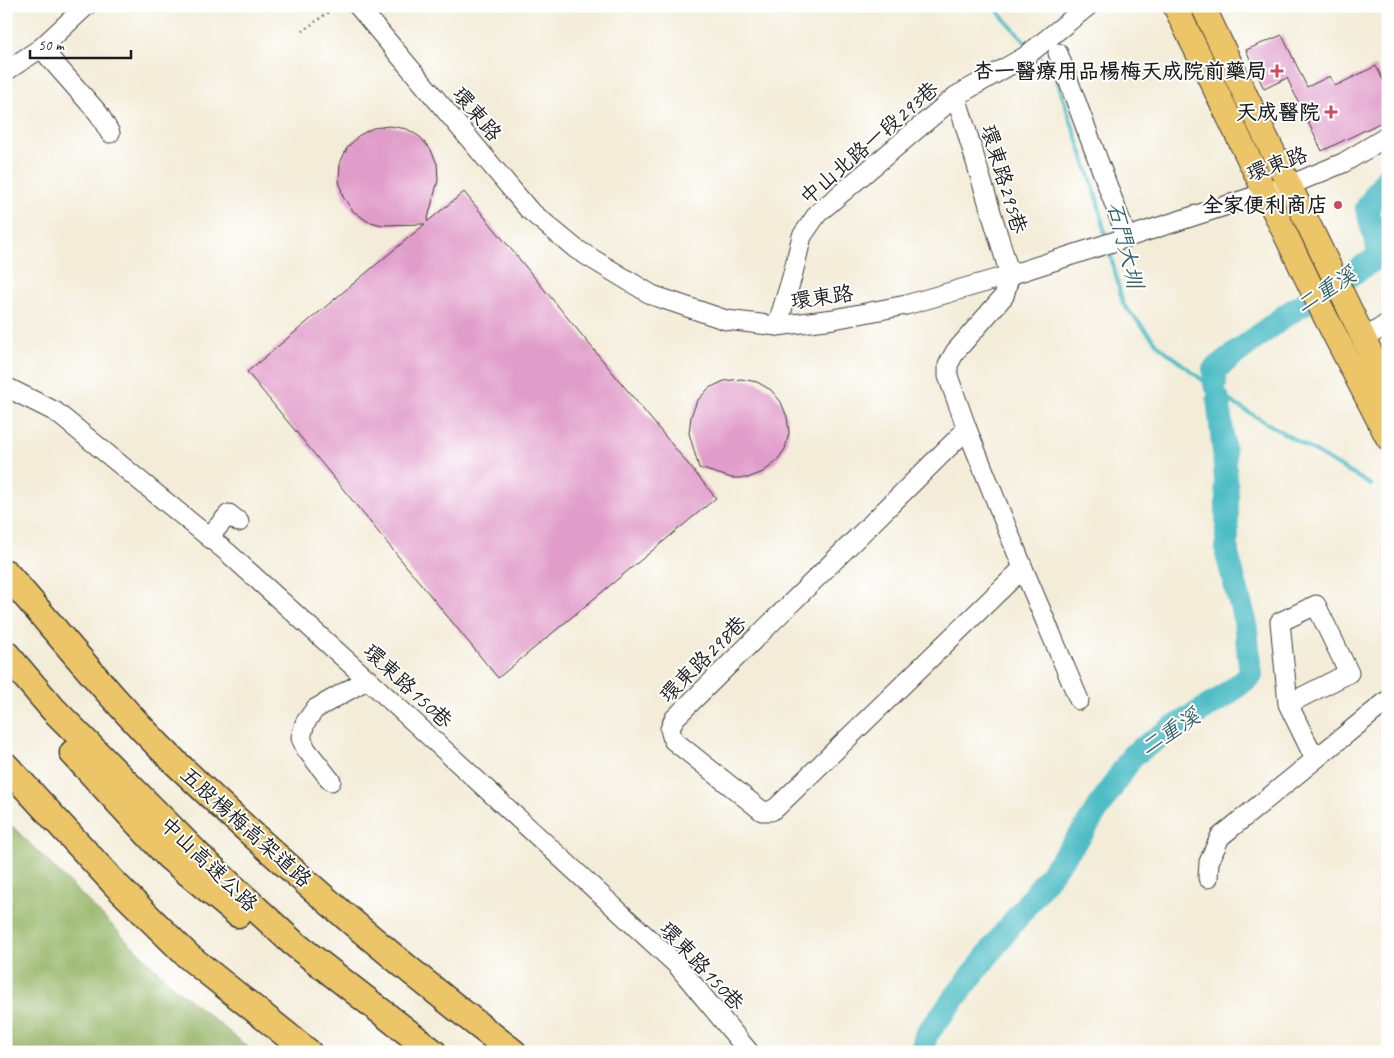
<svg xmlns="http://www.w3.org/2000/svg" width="1394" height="1058" font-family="Caveat,'LXGW WenKai TC',sans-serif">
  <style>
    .forest { fill: #96b568; stroke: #596842 }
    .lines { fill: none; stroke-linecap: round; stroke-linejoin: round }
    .stream { stroke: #4fbdc6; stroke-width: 4 }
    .river { stroke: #4fbdc6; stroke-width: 24 }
    .building { fill: #e19dca }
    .minor-casing { stroke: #3c3b38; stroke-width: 21 }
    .major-casing { stroke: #3c3b38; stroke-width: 26 }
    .highway-casing { stroke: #3c3b38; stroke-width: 29 }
    .path { stroke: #3c3b38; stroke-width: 2.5; stroke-dasharray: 1 4; stroke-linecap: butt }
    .minor { stroke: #fff; stroke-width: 19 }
    .major { stroke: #ecc569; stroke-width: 24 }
    .highway { stroke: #ecc569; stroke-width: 26 }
    .poi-dot { fill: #d1495b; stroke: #fff; stroke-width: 2 }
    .labels { text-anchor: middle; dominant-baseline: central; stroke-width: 4; stroke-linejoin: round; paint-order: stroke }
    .poi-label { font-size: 21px; font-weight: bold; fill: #1c1c1c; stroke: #fff; text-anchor: end }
    .street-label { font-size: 21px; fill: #1c1c1c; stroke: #fff }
    .water-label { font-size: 22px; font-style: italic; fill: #336468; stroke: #fff }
  </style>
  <rect width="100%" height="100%" fill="#fff"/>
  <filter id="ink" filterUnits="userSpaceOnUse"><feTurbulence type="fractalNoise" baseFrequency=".02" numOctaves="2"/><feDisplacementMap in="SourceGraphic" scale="10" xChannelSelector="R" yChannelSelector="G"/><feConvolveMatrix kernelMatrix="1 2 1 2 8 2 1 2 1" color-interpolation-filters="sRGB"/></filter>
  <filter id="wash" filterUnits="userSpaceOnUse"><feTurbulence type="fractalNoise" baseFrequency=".0096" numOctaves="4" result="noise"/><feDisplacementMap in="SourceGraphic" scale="20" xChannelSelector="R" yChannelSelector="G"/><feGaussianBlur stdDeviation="1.12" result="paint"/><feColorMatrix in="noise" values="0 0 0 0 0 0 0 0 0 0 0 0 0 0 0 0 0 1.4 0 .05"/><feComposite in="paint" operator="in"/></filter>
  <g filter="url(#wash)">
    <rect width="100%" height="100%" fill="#f3ecd8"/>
    <!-- forest -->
    <path class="forest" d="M6,820l169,168 79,64h-248z"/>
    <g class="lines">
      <!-- stream -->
      <g class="stream">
        <path d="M994,6l11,14 24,26"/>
        <path d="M1038,54l16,17 43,127 9,40"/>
        <path d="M1109,249l14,55 36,42 69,54 143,85"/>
        <path d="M1380,256l8,14"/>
      </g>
      <!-- river -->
      <g class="river">
        <path d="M1215,384l-1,-14 72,-55 94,-59 -13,-48 21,-32"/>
        <path d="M922,1052l4,-17 156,-202 51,-78 35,-24 54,-33 29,-23 -6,-54 -18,-67v-57l-3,-45 -6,-53"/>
      </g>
    </g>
    <g id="blocks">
      <!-- building -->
      <g class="building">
        <path d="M1282,35l25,52 23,-11 5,10 41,-20 12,24v29l-66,32 -35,-73 -23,11 -18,-39z"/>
        <path d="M390,126l17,3 13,8 11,13 6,14 1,16 -11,42 37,-30 252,306 -218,180 -251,-306 178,-148 -43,1 -15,-4 -14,-10 -10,-14 -4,-17 1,-17 7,-15 11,-12 15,-8z"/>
        <path d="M741,379l16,3 14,8 10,12 6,15 2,16 -4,16 -9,13 -13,10 -15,6h-16l-33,-10 -10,-35 2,-17 6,-15 12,-13 15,-7z"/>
      </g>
    </g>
  </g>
  <g filter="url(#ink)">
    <use href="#blocks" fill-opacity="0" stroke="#3c3b38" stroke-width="1"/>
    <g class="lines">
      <!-- minor casing -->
      <g class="minor-casing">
        <g id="minor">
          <path d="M358,6l171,204 47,39 76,46 74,25 51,6 57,-7 72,-14 104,-30 280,-90 53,-22 45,-27"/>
          <path d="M41,48l58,66 11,19"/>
          <path d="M1058,53l69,185"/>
          <path d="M6,71l35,-23 45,-42"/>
          <path d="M956,96l54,179 -6,21 -49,56 -7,13v11l19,53 56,139 56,132"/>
          <path d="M777,326l15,-49 10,-41 16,-23 138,-117 70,-40 62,-50"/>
          <path d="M1364,339l24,-16"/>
          <path d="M6,387l50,25 171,140 150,136 300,277 72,87"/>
          <path d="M967,429l-293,290 -4,10 3,11 89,71h9l6,-4 246,-239"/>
          <path d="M209,537l20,-23 10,8"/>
          <path d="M1288,704l-8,-82 36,-17 33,68 -61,31 27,55"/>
          <path d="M331,781l-25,-32 -5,-11 4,-15 10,-14 53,-30"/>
          <path d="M1208,878l1,-16 11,-25 168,-137"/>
        </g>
      </g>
      <!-- major casing -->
      <g class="major-casing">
        <g id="major">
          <path d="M1175,6l150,310 63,122"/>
          <path d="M1203,6c60,129 125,255 185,384"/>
        </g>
      </g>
      <!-- highway casing -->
      <g class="highway-casing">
        <g id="highway">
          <path d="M6,573c56,64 108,130 169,189 106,102 221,200 338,290"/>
          <path d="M6,654l47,55 146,147 93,86 141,110"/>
          <path d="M73,753l95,103 70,58"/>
          <path d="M6,766l110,119 72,71 120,96"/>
        </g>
      </g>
      <!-- path -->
      <path class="path" d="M303,31l33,-25"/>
      <!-- minor -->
      <use href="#minor" class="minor"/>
      <!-- major -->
      <use href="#major" class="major"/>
      <!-- highway -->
      <use href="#highway" class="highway"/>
    </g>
  </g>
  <!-- markers -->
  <g class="poi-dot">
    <path d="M1274.5 63.5h5v5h5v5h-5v5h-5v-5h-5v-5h5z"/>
    <path d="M1328.5 104.5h5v5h5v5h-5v5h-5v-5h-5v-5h5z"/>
    <circle cx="1338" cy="205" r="5"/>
  </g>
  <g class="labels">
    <!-- poi labels -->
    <g class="poi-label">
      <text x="1267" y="71">杏一醫療用品楊梅天成院前藥局</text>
      <text x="1320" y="112">天成醫院</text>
      <text x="1328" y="205">全家便利商店</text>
    </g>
    <!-- street labels -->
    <g class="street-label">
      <text transform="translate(477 114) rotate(50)">環東路</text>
      <text transform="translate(869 143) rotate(-41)">中山北路一段293巷</text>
      <text transform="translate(1277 164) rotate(-20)">環東路</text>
      <text transform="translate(1004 179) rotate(73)">環東路295巷</text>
      <text transform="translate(822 297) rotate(-8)">環東路</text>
      <text transform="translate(703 659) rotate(-45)">環東路298巷</text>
      <text transform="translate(408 686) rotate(43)">環東路150巷</text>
      <text transform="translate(246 827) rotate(42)">五股楊梅高架道路</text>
      <text transform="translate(209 864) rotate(44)">中山高速公路</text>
      <text transform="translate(702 966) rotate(47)">環東路150巷</text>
    </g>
    <!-- water labels -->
    <g class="water-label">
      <text transform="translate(1125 245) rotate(76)">石門大圳</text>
      <text transform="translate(1326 290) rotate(-32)">二重溪</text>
      <text transform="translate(1170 732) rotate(-33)">二重溪</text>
    </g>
  </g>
  <!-- margin -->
  <rect width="1394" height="1058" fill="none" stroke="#fff" stroke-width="25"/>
  <!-- scale -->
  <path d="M30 50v8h101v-8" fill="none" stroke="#1c1c1c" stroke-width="2.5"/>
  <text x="38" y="50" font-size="15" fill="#1c1c1c" stroke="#ffffff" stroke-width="4" paint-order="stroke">50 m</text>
</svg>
